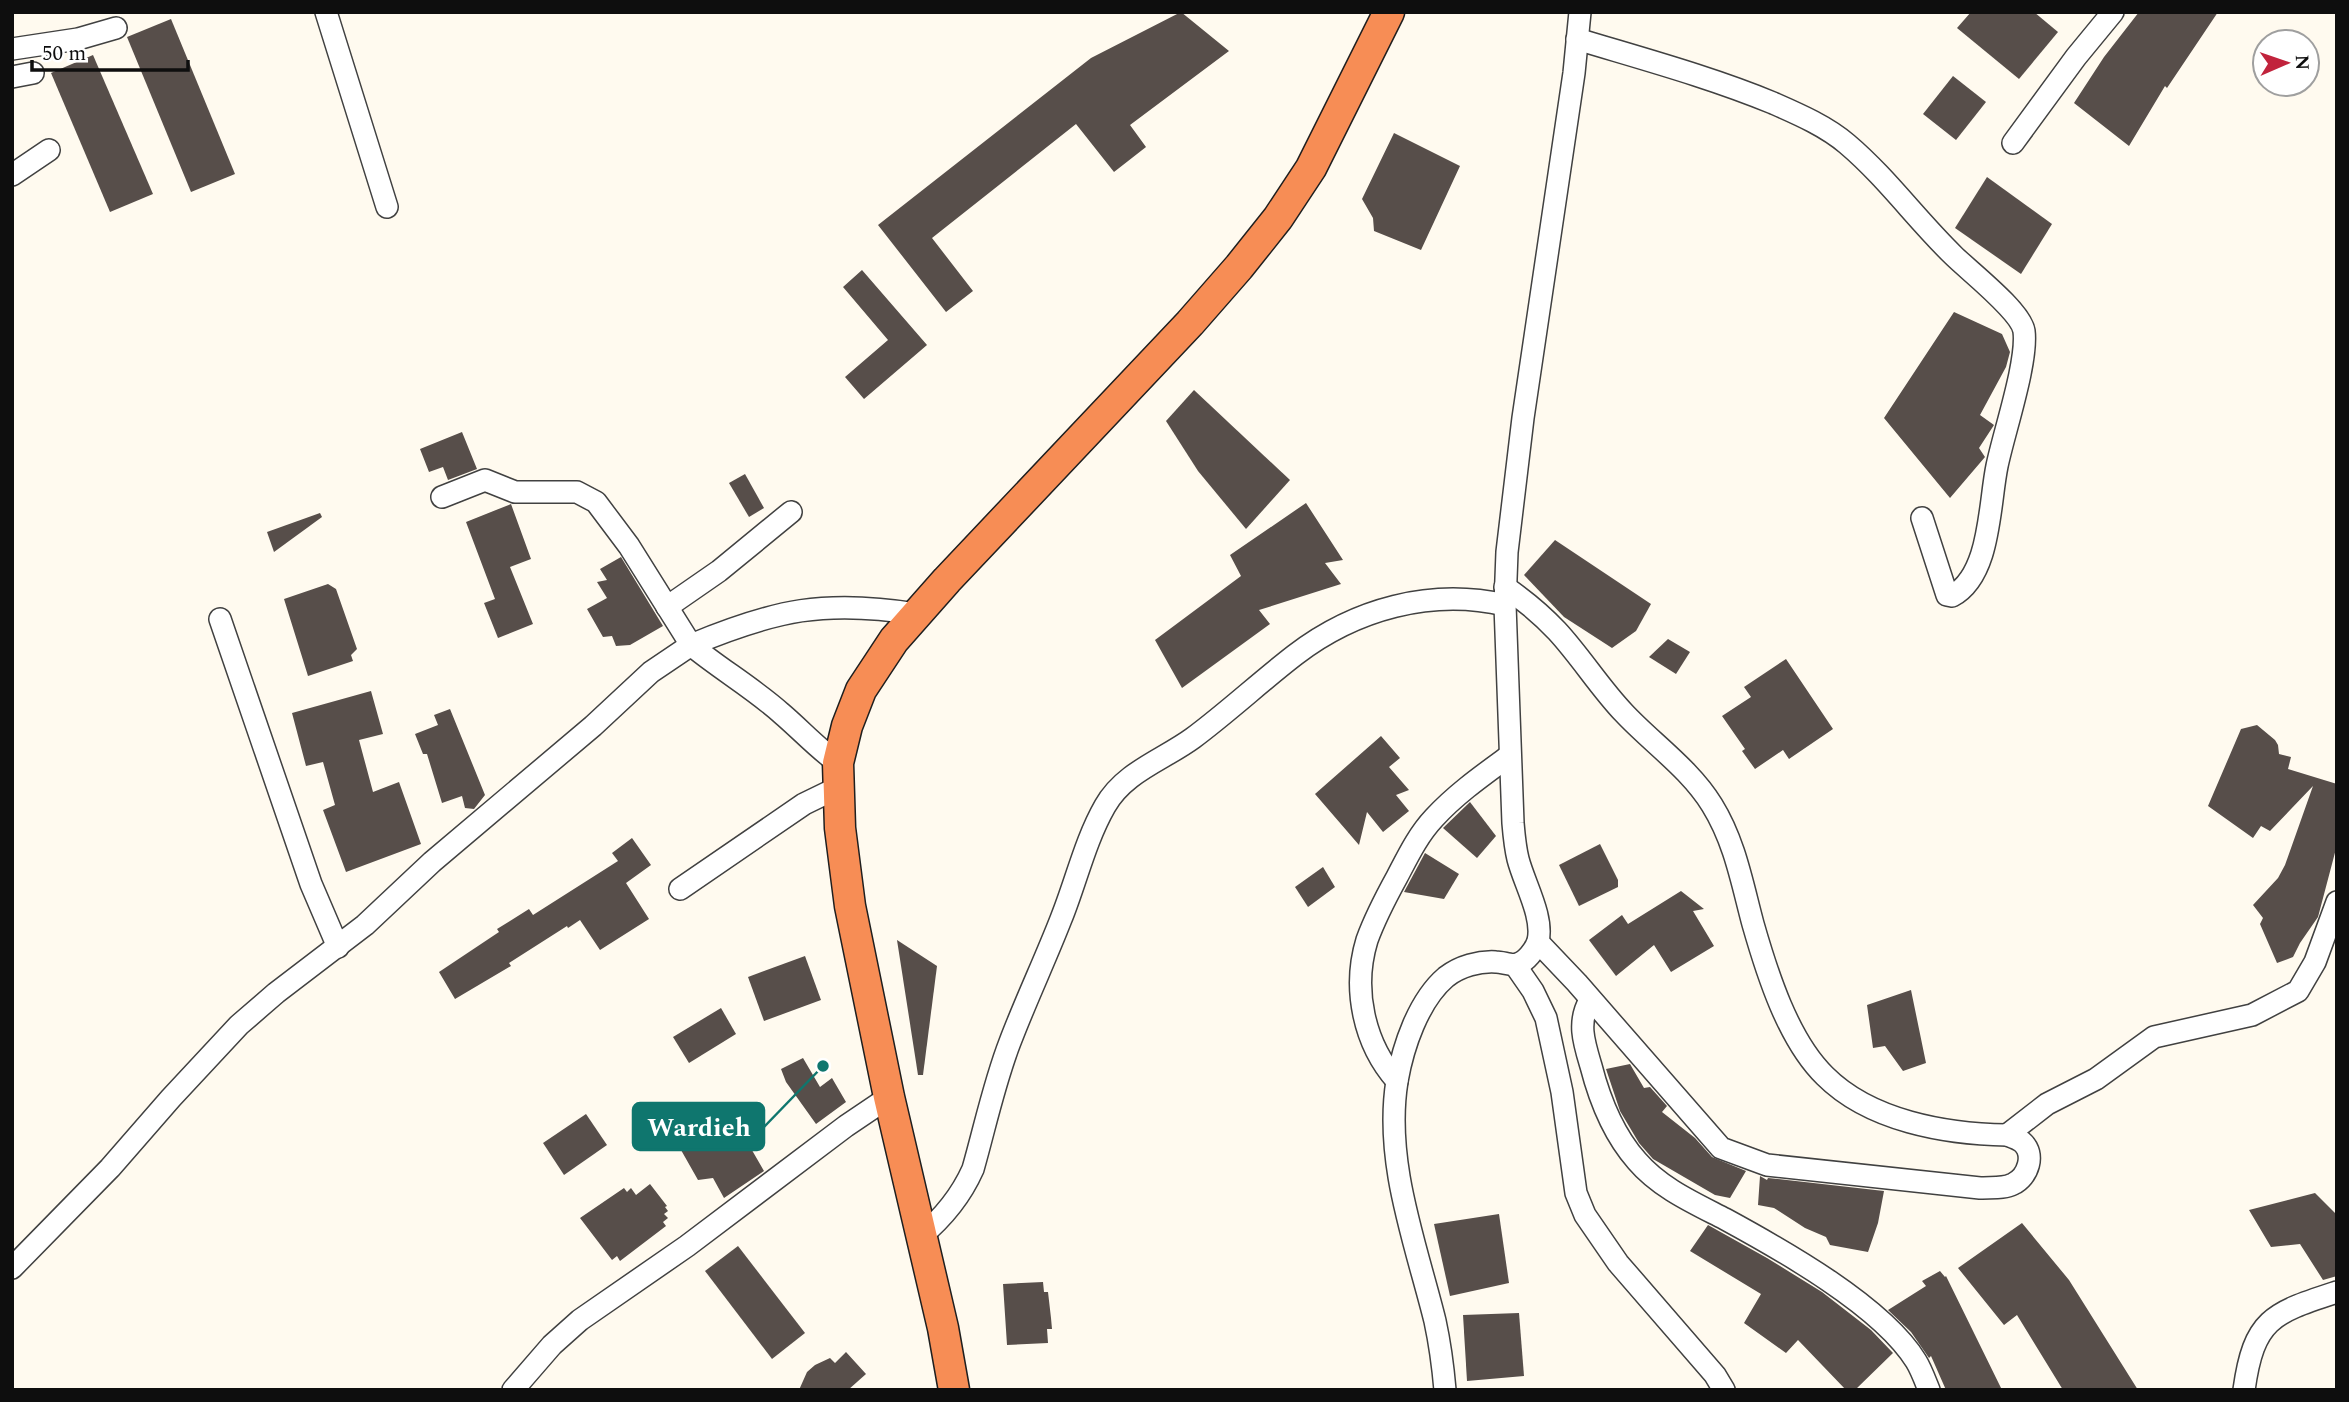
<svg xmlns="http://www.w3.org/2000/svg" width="2349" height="1402" font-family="Spectral,serif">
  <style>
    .building { fill: #574e4a }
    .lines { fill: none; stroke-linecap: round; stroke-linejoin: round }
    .minor-casing { stroke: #414141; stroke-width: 24 }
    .highway-casing { stroke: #1f1f1f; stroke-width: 33 }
    .minor { stroke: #fff; stroke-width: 21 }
    .highway { stroke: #f78d55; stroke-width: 30 }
    .leader { fill: none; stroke: #0f766e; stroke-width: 2.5 }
    .callout-dot { fill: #0f766e; stroke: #fff; stroke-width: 2.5 }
    .callout { fill: #0f766e; stroke: #0f766e; stroke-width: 2.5 }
    .callout-label { font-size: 26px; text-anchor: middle; font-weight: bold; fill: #fff }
  </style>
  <rect width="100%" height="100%" fill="#fffaef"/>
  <!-- building -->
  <g class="building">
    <path d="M1181,12l48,39 -99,74 16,22 -32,25 -38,-48 -144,114 41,53 -27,21 -68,-87 213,-167z"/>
    <path d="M1971,12h63l24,20 -39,47 -62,-51z"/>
    <path d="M2139,12h79l-51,76 -2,-2 -36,60 -55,-43 30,-46z"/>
    <path d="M171,19l64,155 -44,18 -64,-155z"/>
    <path d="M93,55l60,139 -43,18 -59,-139z"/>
    <path d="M1953,76l33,26 -30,38 -33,-26z"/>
    <path d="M1394,133l66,33 -39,84 -47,-19 -1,-13 -11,-19z"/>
    <path d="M1987,177l65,47 -31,50 -66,-46z"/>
    <path d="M862,270l65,75 -63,54 -19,-22 43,-37 -45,-53z"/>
    <path d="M1954,312l48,22 8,18 -4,15 -26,48 14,10 -15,23 6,9 -35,41 -66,-80z"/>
    <path d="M1194,390l96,90 -44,49 -48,-58 -32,-50z"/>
    <path d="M462,432l15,37 -29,11 -5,-13 -14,5 -9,-23z"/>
    <path d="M745,474l19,34 -15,9 -20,-34z"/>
    <path d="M1306,503l37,57 -18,3 16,21 -82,26 11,14 -88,64 -27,-48 86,-64 -11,-21z"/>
    <path d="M511,504l20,55 -21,8 23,57 -35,14 -14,-35 11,-4 -29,-77z"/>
    <path d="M320,513l2,4 -48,35 -7,-20z"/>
    <path d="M1555,540l96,64 -15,27 -24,17 -48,-31 -40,-42z"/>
    <path d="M621,557l42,69 -33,19 -14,1 -4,-10 -9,1 -16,-28 20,-11 -10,-16 10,-2 -7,-11z"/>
    <path d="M328,584l8,5 21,60 -6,6 2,6 -45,15 -24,-77z"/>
    <path d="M1668,639l22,13 -14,22 -27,-17z"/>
    <path d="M1786,659l47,70 -44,30 -6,-9 -28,19 -13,-18 3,-2 -23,-33 29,-19 -7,-10z"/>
    <path d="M371,691l12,43 -24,6 14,52 26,-10 22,62 -75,28 -23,-62 12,-5 -12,-43 -17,4 -14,-53z"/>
    <path d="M450,709l35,86 -11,14 -9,-1 -3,-12 -20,7 -15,-49h-4l-8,-20 23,-9 -4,-10z"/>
    <path d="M2257,725l18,15 3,5 1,9 12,3 -3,12 49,15v61l-19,72 -18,26 -7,14 -16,6 -17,-39 3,-6 -10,-13 25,-27 7,-13 28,-79 -43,45 -9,-5 -8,12 -45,-32 33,-77z"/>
    <path d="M1381,736l19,22 -11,9 20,23 -13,5 13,16 -26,21 -16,-20 -8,33 -44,-51z"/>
    <path d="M1470,802l26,34 -19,22 -34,-30z"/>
    <path d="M632,838l19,27 -25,18 23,36 -49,31 -20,-30 -12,8 -1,-2 -58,37 2,3 -56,33 -16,-27 60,-40 -2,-3 32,-20 4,6 85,-54 -6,-8z"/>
    <path d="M1600,844l18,36v7l-39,19 -20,-41z"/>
    <path d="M1425,853l34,21 -15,25 -40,-7z"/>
    <path d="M1323,867l12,20 -27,20 -13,-20z"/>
    <path d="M1681,891l23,18 -11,2 21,35 -43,26 -17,-27 -38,31 -27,-36 33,-25 6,9z"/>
    <path d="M897,940l40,26 -14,109h-5z"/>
    <path d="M805,956l16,44 -57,21 -16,-44z"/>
    <path d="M1911,990l15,73 -23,8 -18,-25 -12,2 -6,-43z"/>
    <path d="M721,1008l15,26 -47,29 -16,-26z"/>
    <path d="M803,1058l17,29 12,-9 14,24 -30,22 -30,-42 -5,-13z"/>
    <path d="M1630,1064l14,24 6,-1 17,19 -5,6 33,26 17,19 34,14 -16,27 -15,-3 -62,-36 -14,-16 -19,-32 -14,-42z"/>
    <path d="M586,1114l21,31 -43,30 -21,-32z"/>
    <path d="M734,1119l30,52 -40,27 -11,-20 -15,2 -17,-30z"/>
    <path d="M1760,1176l7,4 1,-2 116,13 -6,32 -10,29 -38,-7 -4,-8 -21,-9 -31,-20 -16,-3z"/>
    <path d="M650,1184l17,22 -2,1 3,4 -4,3 4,4 -5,4 3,4 -46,35 -3,-5 -5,4 -32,-42 44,-30 3,4 4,-4 5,7z"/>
    <path d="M2315,1193l22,22v61l-14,4 -23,-36 -29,3 -22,-37z"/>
    <path d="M1499,1214l10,69 -59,13 -16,-72z"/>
    <path d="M2022,1223l47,57 69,110h-75l-46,-75 -13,10 -46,-57z"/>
    <path d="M1708,1225l59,33 55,34 49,38 22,23 -38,37h-9l-48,-50 -12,13 -42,-30 17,-29 -71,-43z"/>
    <path d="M738,1246l67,87 -33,26 -67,-88z"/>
    <path d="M1940,1271l5,6 1,-1 56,114h-56l-15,-34 -2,2 -18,-26 -23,-22 38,-24 -4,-5z"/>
    <path d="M1043,1282l1,10h4l3,26 1,11h-5l1,14 -41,2 -4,-61z"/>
    <path d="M1519,1313l5,63 -57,5 -4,-66z"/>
    <path d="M846,1352l20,22 -18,16h-49l8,-18 8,-7 15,-7 5,5z"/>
  </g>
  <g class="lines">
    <!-- minor casing -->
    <g class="minor-casing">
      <g id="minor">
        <path d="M326,12l61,195"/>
        <path d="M1577,39c66,20 133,38 196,64 25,11 53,23 74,41 39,33 69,75 106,111 16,16 68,56 71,76 4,31 -20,101 -27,135 -8,38 -6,109 -45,130l-5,-1 -25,-77"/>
        <path d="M12,49l66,-10 38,-11"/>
        <path d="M12,77l21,-4"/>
        <path d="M2013,143l63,-86 37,-45"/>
        <path d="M12,175l37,-25"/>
        <path d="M442,497l43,-17 30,12h62l19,10 33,44 62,99c84,-35 134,-46 226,-31"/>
        <path d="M1505,587c19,13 36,27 52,44 24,26 43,57 67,82 28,30 66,56 88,92 23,37 30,78 41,119 14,49 35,116 72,152 45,45 120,58 182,59 5,2 11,4 15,7 14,12 6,35 -9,42 -9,5 -23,3 -33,4l-213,-23 -46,-17 -144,-165 -39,-41"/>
        <path d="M667,607l52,-36 72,-59"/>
        <path d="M220,619l91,265 27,63"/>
        <path d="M680,889l124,-85 35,-17"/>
        <path d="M1515,965l18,26 13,27 16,74 14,101 9,22 33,48 97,112 9,15"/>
        <path d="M1590,1000c-13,22 -6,43 1,66 9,35 22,68 46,95 23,27 57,42 88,58 57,31 157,87 191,142 5,8 9,19 13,29"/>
        <path d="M1397,1081c-33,-37 -45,-92 -30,-141 8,-22 19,-43 30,-63 11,-21 21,-42 37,-59 22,-24 49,-43 75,-62"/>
        <path d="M2007,1135l40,-31 49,-25 58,-42 98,-22 46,-24 17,-29 22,-60"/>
        <path d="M920,1237c23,-19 41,-41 53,-68 12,-42 21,-86 37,-127 16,-42 35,-82 51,-123 15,-37 24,-78 44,-113 19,-34 58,-46 88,-68 35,-26 67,-56 102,-83 60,-46 136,-67 210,-50"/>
        <path d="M12,1268l98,-100 61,-70 68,-73 37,-32 89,-68 67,-63 161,-136 58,-54 40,-27c29,24 62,43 90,68 20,17 36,35 57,50"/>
        <path d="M513,1390l39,-45 28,-25 107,-74 159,-120 43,-29"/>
        <path d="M1445,1390c-2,-23 -5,-46 -10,-69 -19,-77 -51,-159 -38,-240 6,-34 21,-80 49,-104 14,-11 33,-16 50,-15 7,0 15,4 21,2 9,-2 18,-14 21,-23 6,-24 -14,-58 -20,-82 -3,-12 -4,-24 -5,-36l-8,-218 2,-53 16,-134 51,-345 6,-61"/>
        <path d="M2244,1390c10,-72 29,-77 93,-98"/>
      </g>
    </g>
    <!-- highway casing -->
    <g class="highway-casing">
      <path id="highway" d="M954,1390l-11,-62 -54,-231 -39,-191 -10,-78 -2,-65 9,-37 14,-36 33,-50 53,-60 243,-257 49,-56 39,-49 33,-50 78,-156"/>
    </g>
    <!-- minor -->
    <use href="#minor" class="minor"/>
    <!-- highway -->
    <use href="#highway" class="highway"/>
  </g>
  <!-- callouts -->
  <path class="leader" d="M823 1066L764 1127"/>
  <circle class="callout-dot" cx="823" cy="1066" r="7"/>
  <rect class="callout" x="633" y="1103" width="131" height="47" rx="7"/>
  <g class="callout-label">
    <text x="699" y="1136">Wardieh</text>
  </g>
  <!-- border -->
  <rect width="2349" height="1402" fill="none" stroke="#0e0e0e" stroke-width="28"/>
  <!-- north arrow -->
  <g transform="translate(2286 63) rotate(88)"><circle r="33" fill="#ffffff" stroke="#9f9f9f" stroke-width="2"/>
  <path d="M0-5L12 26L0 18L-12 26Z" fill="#c1233c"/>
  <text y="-10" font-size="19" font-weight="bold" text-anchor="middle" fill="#0e0e0e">N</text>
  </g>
  <!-- scale -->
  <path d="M32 60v10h156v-10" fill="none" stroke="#0e0e0e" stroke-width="3.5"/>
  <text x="42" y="60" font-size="21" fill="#0e0e0e" stroke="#ffffff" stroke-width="5" paint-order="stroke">50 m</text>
</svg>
